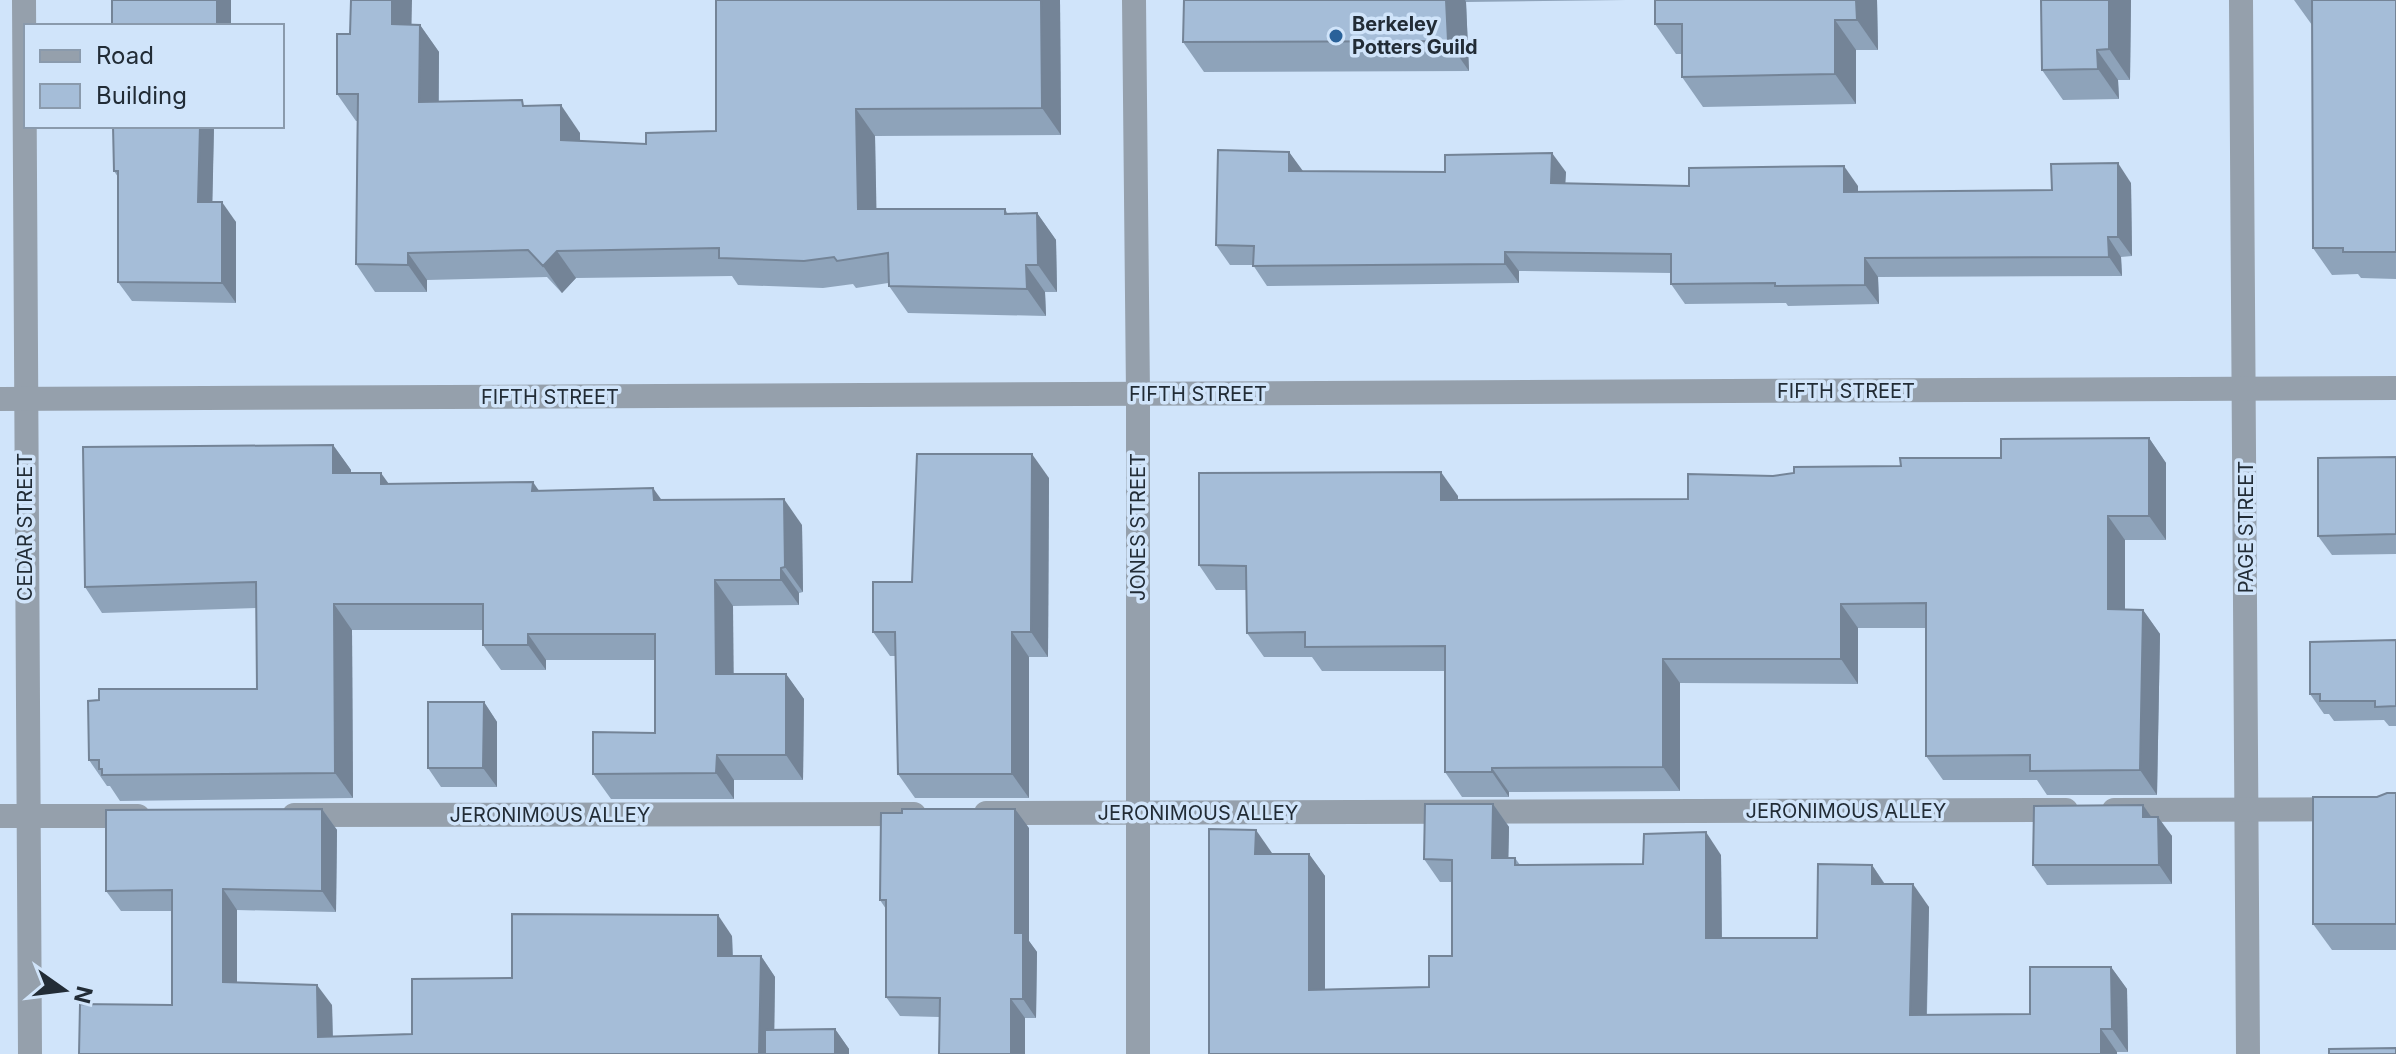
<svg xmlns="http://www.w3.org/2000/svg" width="2396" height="1054" font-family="Inter,sans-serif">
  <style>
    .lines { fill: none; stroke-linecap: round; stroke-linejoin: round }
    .minor { stroke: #95a0ac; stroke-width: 24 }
    .wall { fill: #8ea3ba }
    .shaded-wall { fill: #748497 }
    .building { fill: #a5bdd8; stroke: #748497; stroke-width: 2 }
    .poi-dot { fill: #296199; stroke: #d0e4fa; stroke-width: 3 }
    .labels { text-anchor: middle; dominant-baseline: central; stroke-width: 7; stroke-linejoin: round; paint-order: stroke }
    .poi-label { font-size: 20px; font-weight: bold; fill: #222c36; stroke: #d0e4fa; text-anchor: start }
    .street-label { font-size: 20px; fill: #222c36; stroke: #d0e4fa }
  </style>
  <rect width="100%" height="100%" fill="#d0e4fa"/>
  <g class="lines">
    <!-- minor -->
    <g class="minor">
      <path d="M24,0l6,1054"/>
      <path d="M1134,0l4,394v660"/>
      <path d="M2241,0l7,1054"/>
      <path d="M0,399l2396,-11"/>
      <path d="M2114,810l282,-1"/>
      <path d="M986,813l1080,-3"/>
      <path d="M294,815l620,-1"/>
      <path d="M0,816h138"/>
    </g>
  </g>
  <!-- wall -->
  <g class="wall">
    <path d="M1060,0l1,135 -186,1 1,73h129l3,5 29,-1 19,27 1,52h-12l1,24 -138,-3 -19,-27 -1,-3 -32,5 -3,-4 -30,4 -85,-3 -6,-9 -156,2 -14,15 -15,-16 -120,3v12h-52l-19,-28 1,-143h-1l-19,-27 13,-60 62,-10 8,1 19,27v50l88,4 53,27v8l66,3 70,-13z"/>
    <path d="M1184,0h442l-160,2 3,69 -265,1 -21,-30z"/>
    <path d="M1655,0h222l1,50h-22v54l-153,3 -21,-30v-23h-6l-21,-30z"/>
    <path d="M2131,0l-1,80h-12l1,19 -56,1 -21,-30z"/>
    <path d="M2294,0h102v279l-35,-1 -3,-4 -26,1 -19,-27 -1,-223z"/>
    <path d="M113,126h101l-2,76 24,20v81l-104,-2 -14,-19v-105l-4,-6z"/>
    <path d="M1289,152l13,19 264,1 -1,12 124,2h169v6l194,-2 79,-7 1,73 -11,1 1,19 -244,1 1,27 -91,2 -2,-3 -101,1 -14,-20v-11l-152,-2v12l-252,3 -14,-21h-23l-14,-20z"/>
    <path d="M2149,438l17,25v77h-41v70h18l17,24 -3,161h-110l-10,-15h-94l-17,-24v-128h-68v56l-178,-1v108l-171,1v5h-47l-17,-25v-101h-123l-10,-14h-48l-17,-24v-43h-31l-17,-25 259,-69v4l230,-1 85,-23 228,-18z"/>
    <path d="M333,445l18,25v3l38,11 150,7 123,9 140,25 1,67 -4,1v12l-66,1v68h53l18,25 -1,81h-69v19h-123l-18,-25 62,-41v-73h-109v10h-45l-18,-25v-15h-131l1,168 -233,3 -10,-15h-3l-18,-26 168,-71 -1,-81 -154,5 -17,-26z"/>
    <path d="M2396,457v97l-64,1 -14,-19z"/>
    <path d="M1049,478l-1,179h-19v141h-114l-17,-24 -3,-118h-5l-17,-24 39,-50z"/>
    <path d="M2396,640v86h-7l-5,-6 -50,1 -5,-7h-5l-14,-20z"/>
    <path d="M484,702l13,20v65h-56l-13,-19z"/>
    <path d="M2396,793v157h-64l-19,-26 64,-127z"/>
    <path d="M1493,804l16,23 -1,31h7l5,7 123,-1 78,-9 1,83h95l55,-73 13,19 44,23 -2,107h103l81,-47 16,22 1,63h-11v2h-908l63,-201v1h37l16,22v113l104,-2 23,-31v-74h-12l-16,-23z"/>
    <path d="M322,809l15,21 -1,82 -99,-2v72l95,23 1,32 79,-3 100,-56 220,-42 1,20h28l14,21 -1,53 61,-1 14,20 -770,5 93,-49v-94h-51l-15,-20z"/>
    <path d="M2152,817l20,19v48l-125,1 -14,-20z"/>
    <path d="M1029,828v113l8,11 -1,66h-11v36h-86v-37l-39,-1 -14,-19v-88l-6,-9z"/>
  </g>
  <!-- shaded-wall -->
  <g class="shaded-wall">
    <rect x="217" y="0" width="14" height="26"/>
    <path d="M392,0h20l-1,51 -19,-27z"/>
    <path d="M1041,0h19l1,135 -19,-27z"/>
    <path d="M1446,0h19l1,2 3,69 -21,-30z"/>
    <path d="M1856,0h21l1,50 -21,-30z"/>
    <path d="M2109,0h22l-1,80 -21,-31z"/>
    <path d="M1835,20l21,30v54l-21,-30z"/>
    <path d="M420,25l19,27 -1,78 -19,-28z"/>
    <path d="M2097,50l21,30 1,19 -21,-30z"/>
    <path d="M561,105l19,28v34l-19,-27z"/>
    <path d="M856,109l19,27 2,100 -19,-27z"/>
    <path d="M200,126h14l-2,96 -14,-20z"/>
    <path d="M1289,152l14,19h-14z"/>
    <path d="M1552,153l14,19 -2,31 -13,-20z"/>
    <path d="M2118,163l13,20 1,73 -14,-19z"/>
    <path d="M1844,166l14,20v25l-14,-19z"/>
    <path d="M222,202l14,20v81l-14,-20z"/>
    <path d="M1037,213l19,27 1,52 -19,-27z"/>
    <path d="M2108,237l13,20 1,19 -13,-19z"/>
    <path d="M557,251l19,27 -14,15 -19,-27z"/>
    <path d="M1505,252l14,19v12l-14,-19z"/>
    <path d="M408,253l19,27v12l-19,-27z"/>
    <path d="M1865,258l13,19 1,27 -14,-19z"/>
    <path d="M1026,265l19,27 1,24 -19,-27z"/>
    <path d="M2149,438l17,25v77l-17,-24z"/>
    <path d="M333,445l18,25v28l-18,-25z"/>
    <path d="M1032,454l17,24 -1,179 -17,-25z"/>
    <path d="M1441,472l17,24v28l-17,-24z"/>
    <path d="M381,473l18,25 -18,-14z"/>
    <path d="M533,482l18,26 -19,-17z"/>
    <path d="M653,488l18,25 -17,-13z"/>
    <path d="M784,499l18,26 1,67 -18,-25z"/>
    <path d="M2108,516l17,24v94l-17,-25z"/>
    <path d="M781,568l18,25v12l-18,-25z"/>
    <path d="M715,580l18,26 1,93 -18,-25z"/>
    <path d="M334,604l18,26 1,168 -18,-25z"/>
    <path d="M1841,604l17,24v56l-17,-25z"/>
    <path d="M2143,610l17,24 -3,161 -17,-25z"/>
    <path d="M1012,632l17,25v141l-17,-24z"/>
    <path d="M528,634l18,26v10l-18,-25z"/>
    <path d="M1663,659l17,24v108l-17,-24z"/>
    <path d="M786,674l18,25 -1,81 -17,-25z"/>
    <path d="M484,702l13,20v65l-14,-19z"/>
    <path d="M717,755l17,25v19l-18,-26z"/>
    <path d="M1492,768l17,24v5l-17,-25z"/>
    <path d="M1493,804l16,23 -1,54 -16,-23z"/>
    <path d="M2143,805l14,20 -14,-8z"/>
    <path d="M322,809l15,21 -1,82 -14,-21z"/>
    <path d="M1015,809l14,19v113l8,11 -1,66 -13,-19 -8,-66z"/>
    <path d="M2158,817l14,19v48l-13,-19z"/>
    <path d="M1256,830l16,23 -1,24 -16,-23z"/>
    <path d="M1706,832l15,23 1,105 -16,-22z"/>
    <path d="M1309,854l16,22v136l-16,-22z"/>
    <path d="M1872,865l15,23 -15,-4z"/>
    <path d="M1913,884l16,23 -3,130 -16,-22z"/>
    <path d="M223,889l14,21v92l-14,-20z"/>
    <path d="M718,915l14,21 1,40 -15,-20z"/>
    <path d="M761,956l14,21 -1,77h-15z"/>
    <path d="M2111,967l16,22 1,63 -16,-23z"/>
    <path d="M317,985l15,20 1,49 -15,-17z"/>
    <path d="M1011,999l14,19v36h-14z"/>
    <path d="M835,1029l14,20v5h-14z"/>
    <path d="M2101,1029l16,23v2h-16z"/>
  </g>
  <!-- building -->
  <g class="building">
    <rect x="112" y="0" width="105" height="26"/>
    <path d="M351,0h41v24l28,1 -1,77 103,-2 1,6 38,-1v35l85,4v-11l70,-2v-131h325l1,108 -186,1 2,100h147v5l32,-1 1,52h-12l1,24 -138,-3 -1,-33 -51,8 -3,-4 -30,4 -85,-3v-10l-162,3 -14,15 -15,-16 -120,3v12l-52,-1 2,-170h-21v-60h13z"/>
    <path d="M1184,0h262l2,41 -265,1z"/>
    <path d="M1655,0h201l1,20h-22v54l-153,3v-53h-27z"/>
    <path d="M2041,0h68v49l-12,1 1,19 -56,1z"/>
    <path d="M2312,0h84v252h-53v-4h-30z"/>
    <path d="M113,126h87l-2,76h24v81l-104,-1v-111h-4z"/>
    <path d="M1218,150l71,2v19l156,1v-17l107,-2 -1,30 138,3v-18l155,-2v26l208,-2 -1,-26 67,-1v74h-10l1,20 -244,1v27l-90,1v-3l-104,1v-30l-166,-2v12l-252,2 1,-20 -38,-1z"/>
    <path d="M2149,438v78h-41v93l35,1 -3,160 -110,1v-16l-104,1v-153l-85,1v55h-178v108l-171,1v4h-47v-126l-140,1v-15l-58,1 -1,-67 -47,-1v-92l242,-1v28l247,-1v-25l85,2 21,-3v-6l107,-1 -1,-8h101v-19z"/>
    <path d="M333,445v28h48v11l152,-2 -1,9 121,-3 1,12 130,-1 1,68 -4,1v12h-66l1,94h70v81h-69l-1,18 -123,1v-42l62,1v-99h-127v11h-45v-41h-149l1,169 -233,2v-6h-3v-9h-10l-1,-59 11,-1v-11h158l-1,-107 -171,5 -2,-140z"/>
    <path d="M917,454h115l-1,178h-19v142h-114l-3,-142h-22v-50h39z"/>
    <path d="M2396,457v77l-78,2v-78z"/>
    <path d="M2396,640v66l-21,1v-6h-55v-7h-10v-52z"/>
    <path d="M428,702h56l-1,66h-55z"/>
    <path d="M2387,793h9v131h-83v-127h64z"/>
    <path d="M1425,804h68l-1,54h23v7l128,-1 1,-30 62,-2v106h111l1,-74 54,1v19h41l-3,131 120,-1v-47h81l1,62h-11v25h-892v-225l47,1 -1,24h54v136l120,-3v-31h23v-96l-28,-1z"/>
    <path d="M2143,805v12h15l1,48h-126l1,-59z"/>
    <path d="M322,809v82l-99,-2v93l94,3 1,52 94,-3v-55l100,-1v-64l206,1v41h43l-2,98h-680l1,-50 92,1v-115l-66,1v-81z"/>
    <path d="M902,809h113v124h8v66h-12v55h-72l1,-56 -54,-1v-97h-6l1,-87h21z"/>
    <path d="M835,1029v25h-70v-24z"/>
    <path d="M2396,1048v6h-67v-5z"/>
  </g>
  <!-- markers -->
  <circle class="poi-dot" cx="1336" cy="36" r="8"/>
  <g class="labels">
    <!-- poi labels -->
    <g class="poi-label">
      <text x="1352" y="24">Berkeley<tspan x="1352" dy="23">Potters Guild</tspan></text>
    </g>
    <!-- street labels -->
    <g class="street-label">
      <text x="1846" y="391">FIFTH STREET</text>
      <text x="1198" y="394">FIFTH STREET</text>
      <text x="550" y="397">FIFTH STREET</text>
      <text transform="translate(25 527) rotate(-90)">CEDAR STREET</text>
      <text transform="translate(1138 527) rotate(-90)">JONES STREET</text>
      <text transform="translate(2246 527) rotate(-90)">PAGE STREET</text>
      <text x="1846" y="811">JERONIMOUS ALLEY</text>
      <text x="1198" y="813">JERONIMOUS ALLEY</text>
      <text x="550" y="815">JERONIMOUS ALLEY</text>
    </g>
  </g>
  <!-- legend -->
  <rect x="24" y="24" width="260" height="104" fill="#d0e4fa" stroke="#8a9aac" stroke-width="2"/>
  <rect x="40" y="50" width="40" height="12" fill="#95a0ac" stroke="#8a9aac" stroke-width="2"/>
  <text x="96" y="64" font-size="24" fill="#222c36">Road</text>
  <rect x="40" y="84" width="40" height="24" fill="#a5bdd8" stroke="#8a9aac" stroke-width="2"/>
  <text x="96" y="104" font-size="24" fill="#222c36">Building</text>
  <!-- north arrow -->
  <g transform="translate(64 990) rotate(104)" stroke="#d0e4fa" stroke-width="6" paint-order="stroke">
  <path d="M0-6L14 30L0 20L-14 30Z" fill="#222c36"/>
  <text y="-12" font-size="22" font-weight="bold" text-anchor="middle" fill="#222c36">N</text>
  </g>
</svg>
